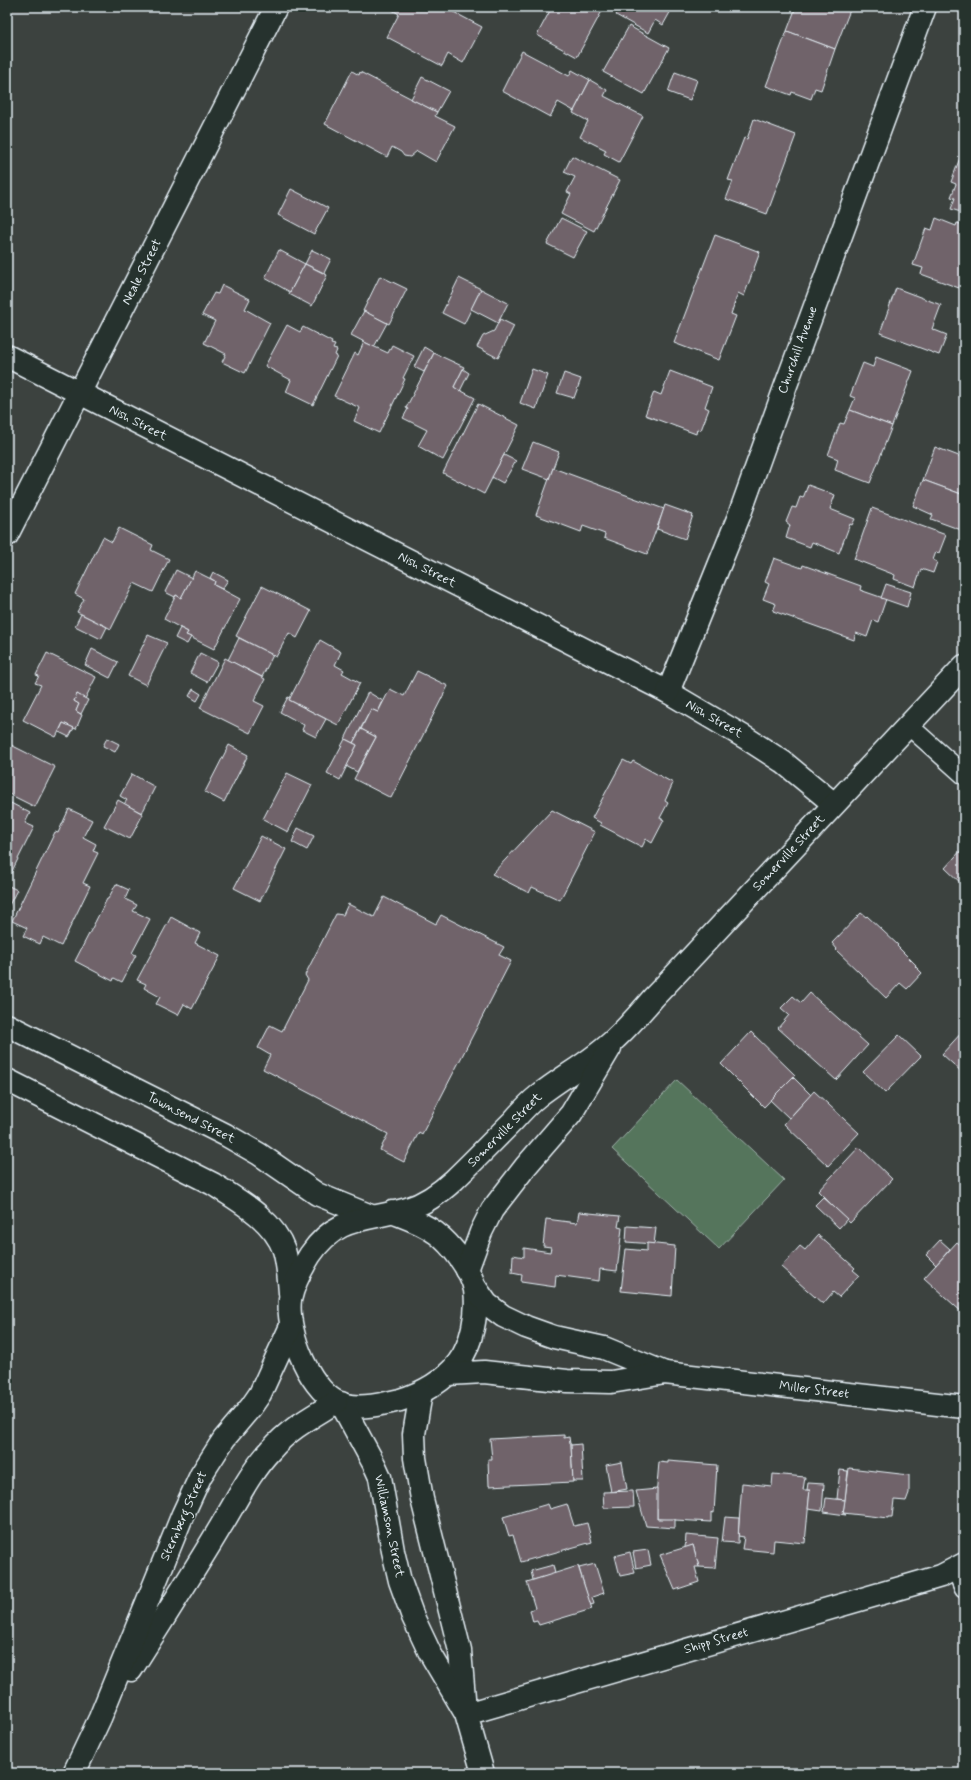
<svg xmlns="http://www.w3.org/2000/svg" width="971" height="1780" font-family="Mynerve,sans-serif">
  <style>
    .green { fill: #55745c; stroke: #9eb2aa }
    .building { fill: #6f646a; stroke: #e8f1f8 }
    .lines { fill: none; stroke-linecap: round; stroke-linejoin: round }
    .lane-casing { stroke: #e8f1f8; stroke-width: 21 }
    .street-casing { stroke: #e8f1f8; stroke-width: 25 }
    .secondary-casing { stroke: #e8f1f8; stroke-width: 25 }
    .lane { stroke: #26332d; stroke-width: 18 }
    .street { stroke: #26332d; stroke-width: 22 }
    .secondary { stroke: #26332d; stroke-width: 22 }
    .labels { text-anchor: middle; dominant-baseline: central; stroke-width: 3; stroke-linejoin: round; paint-order: stroke }
    .street-label { font-size: 13px; fill: #e8f1f8; stroke: #26332d }
  </style>
  <rect width="100%" height="100%" fill="#3c423f"/>
  <filter id="ink" filterUnits="userSpaceOnUse"><feTurbulence type="fractalNoise" baseFrequency=".025" numOctaves="2"/><feDisplacementMap in="SourceGraphic" scale="8" xChannelSelector="R" yChannelSelector="G"/><feConvolveMatrix kernelMatrix="1 2 1 2 8 2 1 2 1" color-interpolation-filters="sRGB"/></filter>
  <g filter="url(#ink)">
    <!-- green -->
    <path class="green" d="M677,1080l107,100 -65,69 -107,-100z"/>
    <!-- building -->
    <g class="building">
      <path d="M389,7h55l38,20 -19,36 -15,-9 -6,12 -55,-29 12,-23 -10,-6z"/>
      <path d="M533,7h12l-3,5z"/>
      <path d="M552,7h42l8,4 -25,46 -40,-22z"/>
      <path d="M621,7h52l-10,18 -8,-5 -7,13 -32,-18z"/>
      <path d="M796,7h48l6,3 -15,39 -48,-18z"/>
      <path d="M629,26l40,22 -25,46 -41,-22z"/>
      <path d="M787,31l48,18 -14,41 -6,-2 -4,11 -19,-7 -1,3 -25,-9z"/>
      <path d="M522,51l47,25 3,-6 18,10 -16,31 -16,-9 -8,15 -48,-26z"/>
      <path d="M352,71l7,4 1,-3 77,40 -2,4 20,10 -19,36 -19,-11 -7,6 -6,-1 -3,-4 -9,-5 -5,10 -62,-33z"/>
      <path d="M675,72l22,8 -7,20 -22,-8z"/>
      <path d="M422,77l27,14 -12,21 -26,-13z"/>
      <path d="M590,80l17,10 -3,6 39,20 -24,46 -15,-8 2,-4 -26,-13 8,-16 -15,-8z"/>
      <path d="M754,119l42,16 -29,79 -41,-15 7,-18 -5,-1 16,-42 3,1z"/>
      <path d="M961,155l3,2v56l-13,-4 4,-11 -4,-1 5,-13 -5,-2z"/>
      <path d="M572,156l48,24 -26,51 -33,-17 10,-20 -4,-2 8,-15 -11,-5z"/>
      <path d="M291,189l37,19 -14,26 -36,-19z"/>
      <path d="M561,218l26,13 -14,26 -26,-13z"/>
      <path d="M936,218l20,8 1,-3 7,2v50l-5,13 -38,-14 2,-6 -10,-3 13,-37 6,2z"/>
      <path d="M715,235l45,17 -16,44 -6,-3 -7,21 5,2 -17,44 -45,-17z"/>
      <path d="M279,250l26,14 -15,28 -25,-14z"/>
      <path d="M312,250l19,9 -7,14 -19,-9z"/>
      <path d="M305,264l22,11 -15,31 -23,-12z"/>
      <path d="M380,276l27,13 -18,35 -26,-13z"/>
      <path d="M459,278l22,11 -17,35 -22,-11z"/>
      <path d="M222,285l28,14 -5,10 25,14 -25,50 -23,-11 4,-8 -22,-11 11,-22 -13,-6 12,-22 4,1z"/>
      <path d="M896,288l45,17 -9,24 15,6 -8,20 -59,-22z"/>
      <path d="M481,289l27,14 -10,20 -27,-14z"/>
      <path d="M364,311l23,12 -13,24 -23,-12z"/>
      <path d="M500,319l14,7 -16,32 -21,-11 6,-11 11,-5z"/>
      <path d="M287,325l13,7 3,-5 29,15 -1,2 4,1 -2,4 4,1 -2,5 2,1 -24,49 -27,-13 5,-12 -26,-14z"/>
      <path d="M364,342l24,11 4,-8 22,11 -11,22 2,1 -26,54 -25,-12 6,-13 -26,-12 21,-43 3,2z"/>
      <path d="M424,347l10,6 -10,19 -10,-5z"/>
      <path d="M434,353l30,14 -10,20 21,11 -32,62 -25,-14 9,-16 -24,-12 5,-9 -2,-1z"/>
      <path d="M876,357l37,14 -21,55 -42,-16 5,-12 -5,-2 13,-33 10,4z"/>
      <path d="M463,369l6,4 -9,18 -6,-4z"/>
      <path d="M532,369l16,6 -12,34 -16,-6z"/>
      <path d="M670,371l42,16 -7,20 4,2 -8,21 -4,-1 -1,5 -51,-19 9,-23 7,3z"/>
      <path d="M564,373l17,6 -7,19 -17,-5z"/>
      <path d="M478,404l41,21 -35,69 -41,-21z"/>
      <path d="M850,410l42,16 -22,57 -35,-13 3,-11 -10,-4 12,-32 4,1z"/>
      <path d="M533,442l26,10 -10,27 -27,-10z"/>
      <path d="M935,447l29,11v37l-41,-15z"/>
      <path d="M504,455l12,6 -13,22 -11,-6z"/>
      <path d="M553,468l111,41 -17,45 -43,-16 1,-4 -22,-8 -2,6 -45,-17z"/>
      <path d="M923,480l41,15v36l-33,-12 2,-4 -20,-9z"/>
      <path d="M808,485l27,10 -5,14 25,10 -3,6 -2,-1 -11,29 -27,-11 -2,5 -24,-9 4,-13 -4,-3 6,-15 4,1 4,-11 3,1z"/>
      <path d="M665,505l28,10 -8,24 -28,-10z"/>
      <path d="M872,508l74,27 -7,18 -3,-1 -3,8 4,2 -4,11 -12,-4 -6,18 -21,-8 1,-4 -41,-16z"/>
      <path d="M119,528l34,17 -2,5 18,9 -16,33 -19,-9 -23,46 -34,-17 7,-13 -9,-5 28,-57 9,5z"/>
      <path d="M774,558l28,10 1,-3 58,21 -1,4 26,9 -8,23 -5,-2 -6,17 -11,-4 -2,7 -81,-29 3,-7 -13,-5 6,-15 -4,-2z"/>
      <path d="M176,570l16,8 -11,20 -5,-3 -1,2 -10,-5z"/>
      <path d="M195,571l20,10 -1,4 26,14 -26,50 -28,-14 2,-3 -24,-13 12,-24 5,3z"/>
      <path d="M213,572l15,8 -6,9 -8,-4 1,-4 -5,-3z"/>
      <path d="M886,584l25,8 -4,15 -26,-9z"/>
      <path d="M262,586l49,25 -14,27 -8,-5 -13,24 -40,-21z"/>
      <path d="M81,614l26,13 -6,12 -26,-13z"/>
      <path d="M180,628l8,4 -2,3 5,2 -4,7 -12,-6z"/>
      <path d="M148,635l19,8 -21,42 -18,-9z"/>
      <path d="M239,638l34,17 -11,22 -34,-17z"/>
      <path d="M320,640l21,12 -6,13 9,5 -2,3 18,10 -22,42 -49,-25z"/>
      <path d="M92,649l26,13 -8,16 -25,-13z"/>
      <path d="M47,653l49,24 -11,22 -8,-5 -3,7 5,3 -3,7 6,4 -6,14 -13,-6 -7,14 -33,-17 18,-35 -6,-2 4,-7 -3,-1z"/>
      <path d="M200,653l18,9 -11,20 -17,-9z"/>
      <path d="M225,658l40,21 -11,22 10,5 -14,27 -50,-25z"/>
      <path d="M417,671l31,15 -57,112 -37,-19 22,-42 -15,-8 10,-20 7,3 12,-23 14,7z"/>
      <path d="M193,689l8,5 -4,7 -8,-5z"/>
      <path d="M368,692l15,9 -5,11 -7,-3 -18,34 -8,-4z"/>
      <path d="M77,694l11,6 -7,14 -5,-3 3,-7 -5,-3z"/>
      <path d="M288,697l2,1 -1,2 37,19 -10,18 -14,-7 2,-5 -24,-13z"/>
      <path d="M63,723l11,5 -5,9 -10,-5z"/>
      <path d="M361,729l15,8 -19,35 -11,-6 11,-21 -4,-2z"/>
      <path d="M107,738l12,6 -4,8 -12,-6z"/>
      <path d="M345,739l12,6 -17,35 -13,-7z"/>
      <path d="M7,743l48,24 -20,40 -28,-14z"/>
      <path d="M229,745l19,10 -24,47 -19,-10z"/>
      <path d="M623,760l8,4 2,-3 40,22 -8,18 3,2 -8,15 4,2 -12,23 -6,-4 -4,8 -42,-22 1,-2 -9,-5z"/>
      <path d="M287,773l25,12 -24,47 -25,-13z"/>
      <path d="M132,774l23,13 -13,26 -18,-9 3,-4 -7,-4z"/>
      <path d="M118,800l25,14 -13,25 -26,-13z"/>
      <path d="M7,801l23,12 -5,10 9,4 -27,54z"/>
      <path d="M69,809l23,11 -9,17 13,7 -3,7 5,2 -15,30 7,3 -29,60 -18,-9 -3,7 -17,-8 4,-8 -15,-7 43,-89 3,1z"/>
      <path d="M552,810l43,22 -35,68 -28,-13 -3,6 -37,-19z"/>
      <path d="M298,828l16,8 -7,14 -15,-8z"/>
      <path d="M964,829v8l-4,-3z"/>
      <path d="M261,836l25,13 -26,52 -26,-13z"/>
      <path d="M964,847v39l-19,-18z"/>
      <path d="M116,884l13,6 -4,9 12,6 -4,6 17,8 -18,34 4,2 -14,27 -8,-4 -1,3 -38,-20 32,-62h1z"/>
      <path d="M7,885l10,5 -10,19z"/>
      <path d="M384,897l52,27 5,-9 63,32 -5,8 12,6 -89,173 -3,-2 -15,30 -24,-12 8,-16 -125,-65 7,-14 -12,-7 12,-23 12,6 26,-51 -3,-5 31,-61 7,1 5,-11 26,13z"/>
      <path d="M861,913l5,4 1,-1 31,29 -1,1 19,19 -1,1 7,7 -15,16 -7,-6 -14,15 -50,-48 1,-1 -5,-6z"/>
      <path d="M171,917l29,16 -5,10 25,13 -28,53 -8,-5 -6,11 -22,-11 4,-7 -16,-9 2,-4 -9,-4z"/>
      <path d="M810,993l58,52 -32,35 -58,-52 11,-13 -8,-7 12,-12 8,7z"/>
      <path d="M964,1030v44l-22,-20z"/>
      <path d="M751,1032l44,43 -31,32 -43,-43z"/>
      <path d="M899,1035l22,21 -36,37 -22,-21z"/>
      <path d="M793,1077l18,18 -22,23 -19,-18z"/>
      <path d="M814,1091l45,42 -31,33 -44,-42z"/>
      <path d="M859,1147l33,32 -42,44 -32,-32z"/>
      <path d="M823,1197l24,22 -8,9 -24,-23z"/>
      <path d="M579,1212l41,4 -2,11 4,1 -5,43 -17,-2 -1,12 -43,-6 -1,12 -34,-5 1,-7 -10,-2 1,-18 11,2v-9l26,4 1,-5 -8,-1 3,-27 31,4z"/>
      <path d="M627,1226l29,2 -2,16 -28,-2z"/>
      <path d="M818,1235l37,33 -2,2 6,5 -20,22 -6,-5 -10,12 -42,-37 19,-21 5,4z"/>
      <path d="M940,1240l10,9 -14,16 -10,-10z"/>
      <path d="M957,1242l7,6v66l-40,-36z"/>
      <path d="M647,1243l28,3 -3,50 -51,-5 5,-42 21,2z"/>
      <path d="M564,1435v3l5,-1 1,7h1l2,38 -84,4 -1,-27h4l-2,-20z"/>
      <path d="M581,1444l2,37h-10l-2,-36z"/>
      <path d="M668,1461l49,4 -3,48 -3,-1v10l-54,-3v-10h-2l4,-47 9,1z"/>
      <path d="M622,1462l5,27 -16,3 -5,-27z"/>
      <path d="M849,1468l60,7v18l-3,8 -12,-1 -2,17h-4v1l-45,-5z"/>
      <path d="M840,1470l8,1 -3,29 -8,-1z"/>
      <path d="M773,1474l32,3 -2,13h7l-5,53 -31,-3 -1,12 -31,-3 2,-12 -6,-1 4,-53 30,3z"/>
      <path d="M808,1483l16,1 -2,27 -14,-2 2,-19h-3z"/>
      <path d="M657,1489v30h18v9l-29,-2 -10,-35z"/>
      <path d="M633,1491l1,16 -30,1 -1,-16z"/>
      <path d="M826,1498l19,2 -2,13 3,2 -22,-3z"/>
      <path d="M548,1504l2,5 17,-5 7,22 13,-3 5,19 -71,20 -8,-27 -4,1 -6,-19z"/>
      <path d="M725,1517l14,1 -1,25 -16,-1z"/>
      <path d="M686,1535l32,3 -3,30 -16,-1 -6,-22 -8,3z"/>
      <path d="M693,1545l6,22h-4l4,15 -24,8 -15,-35z"/>
      <path d="M648,1550l3,15 -15,3 -3,-16z"/>
      <path d="M630,1552l5,21 -15,3 -5,-20z"/>
      <path d="M595,1564l9,29 -12,4 2,7 -4,1 -11,-37z"/>
      <path d="M553,1565l2,9 -22,6 -2,-9z"/>
      <path d="M578,1566l14,43 -53,16 -2,-4 -4,1 -3,-12 5,-2 -8,-26z"/>
    </g>
    <g class="lines">
      <!-- lane casing -->
      <g class="lane-casing">
        <g id="lane">
          <path d="M908,725l56,50"/>
          <path d="M956,1569l8,20"/>
        </g>
      </g>
      <!-- street casing -->
      <g class="street-casing">
        <g id="street">
          <path d="M7,356l661,336 78,46 37,24 51,42"/>
          <path d="M7,535l269,-528"/>
          <path d="M668,692l71,-176 47,-131 139,-378"/>
          <path d="M466,1714l455,-132 20,-6 23,-12"/>
        </g>
      </g>
      <!-- secondary casing -->
      <g class="secondary-casing">
        <g id="secondary">
          <path d="M7,1025l219,110 33,19 58,40 54,22"/>
          <path d="M7,1080l206,104c26,17 60,35 71,66 4,14 5,29 6,43"/>
          <path d="M392,1212c15,6 31,11 44,21 15,11 36,38 39,57 3,22 -3,55 -17,73 -15,19 -35,30 -58,37 -17,4 -37,9 -55,5 -34,-8 -59,-74 -55,-105 3,-15 12,-32 20,-45 27,-40 56,-34 97,-46 17,-5 34,-17 47,-29 20,-19 39,-39 59,-59 8,-9 16,-18 25,-25 25,-20 55,-35 78,-58 14,-13 26,-27 38,-41 26,-27 51,-54 76,-81 78,-84 156,-167 234,-250"/>
          <path d="M467,1270l14,-38 11,-22 34,-44 45,-52 39,-66"/>
          <path d="M475,1287l12,17 16,12 23,11 28,10 50,11 61,25"/>
          <path d="M448,1374l36,-2 83,9 44,1 54,-9 299,34"/>
          <path d="M421,1393l-7,41 1,24 7,41 38,152 5,58"/>
          <path d="M341,1403l34,63 5,11 13,74 7,30 13,36 17,36 36,61 17,59"/>
          <path d="M131,1670c30,-48 61,-95 90,-144 16,-26 29,-54 50,-76 19,-22 41,-33 65,-48"/>
          <path d="M74,1773l26,-55 83,-204 18,-39 23,-36 27,-32 9,-13 31,-68"/>
        </g>
      </g>
      <!-- lane -->
      <use href="#lane" class="lane"/>
      <!-- street -->
      <use href="#street" class="street"/>
      <!-- secondary -->
      <use href="#secondary" class="secondary"/>
    </g>
  </g>
  <g class="labels">
    <!-- street labels -->
    <g class="street-label">
      <text transform="translate(142 272) rotate(-63)">Neale Street</text>
      <text transform="translate(798 350) rotate(-70)">Churchill Avenue</text>
      <text transform="translate(138 423) rotate(27)">Nish Street</text>
      <text transform="translate(427 570) rotate(27)">Nish Street</text>
      <text transform="translate(714 719) rotate(30)">Nish Street</text>
      <text transform="translate(789 853) rotate(-47)">Somerville Street</text>
      <text transform="translate(191 1118) rotate(27)">Townsend Street</text>
      <text transform="translate(505 1130) rotate(-45)">Somerville Street</text>
      <text transform="translate(814 1390) rotate(7)">Miller Street</text>
      <text transform="translate(184 1516) rotate(-66)">Sternberg Street</text>
      <text transform="translate(389 1526) rotate(78)">Williamson Street</text>
      <text transform="translate(716 1641) rotate(-16)">Shipp Street</text>
    </g>
  </g>
  <!-- margin -->
  <rect width="971" height="1780" fill="none" stroke="#26332d" stroke-width="24"/>
  <rect x="12" y="12" width="947" height="1756" fill="none" stroke="#e8f1f8" stroke-width="1.5" filter="url(#ink)"/>
</svg>
